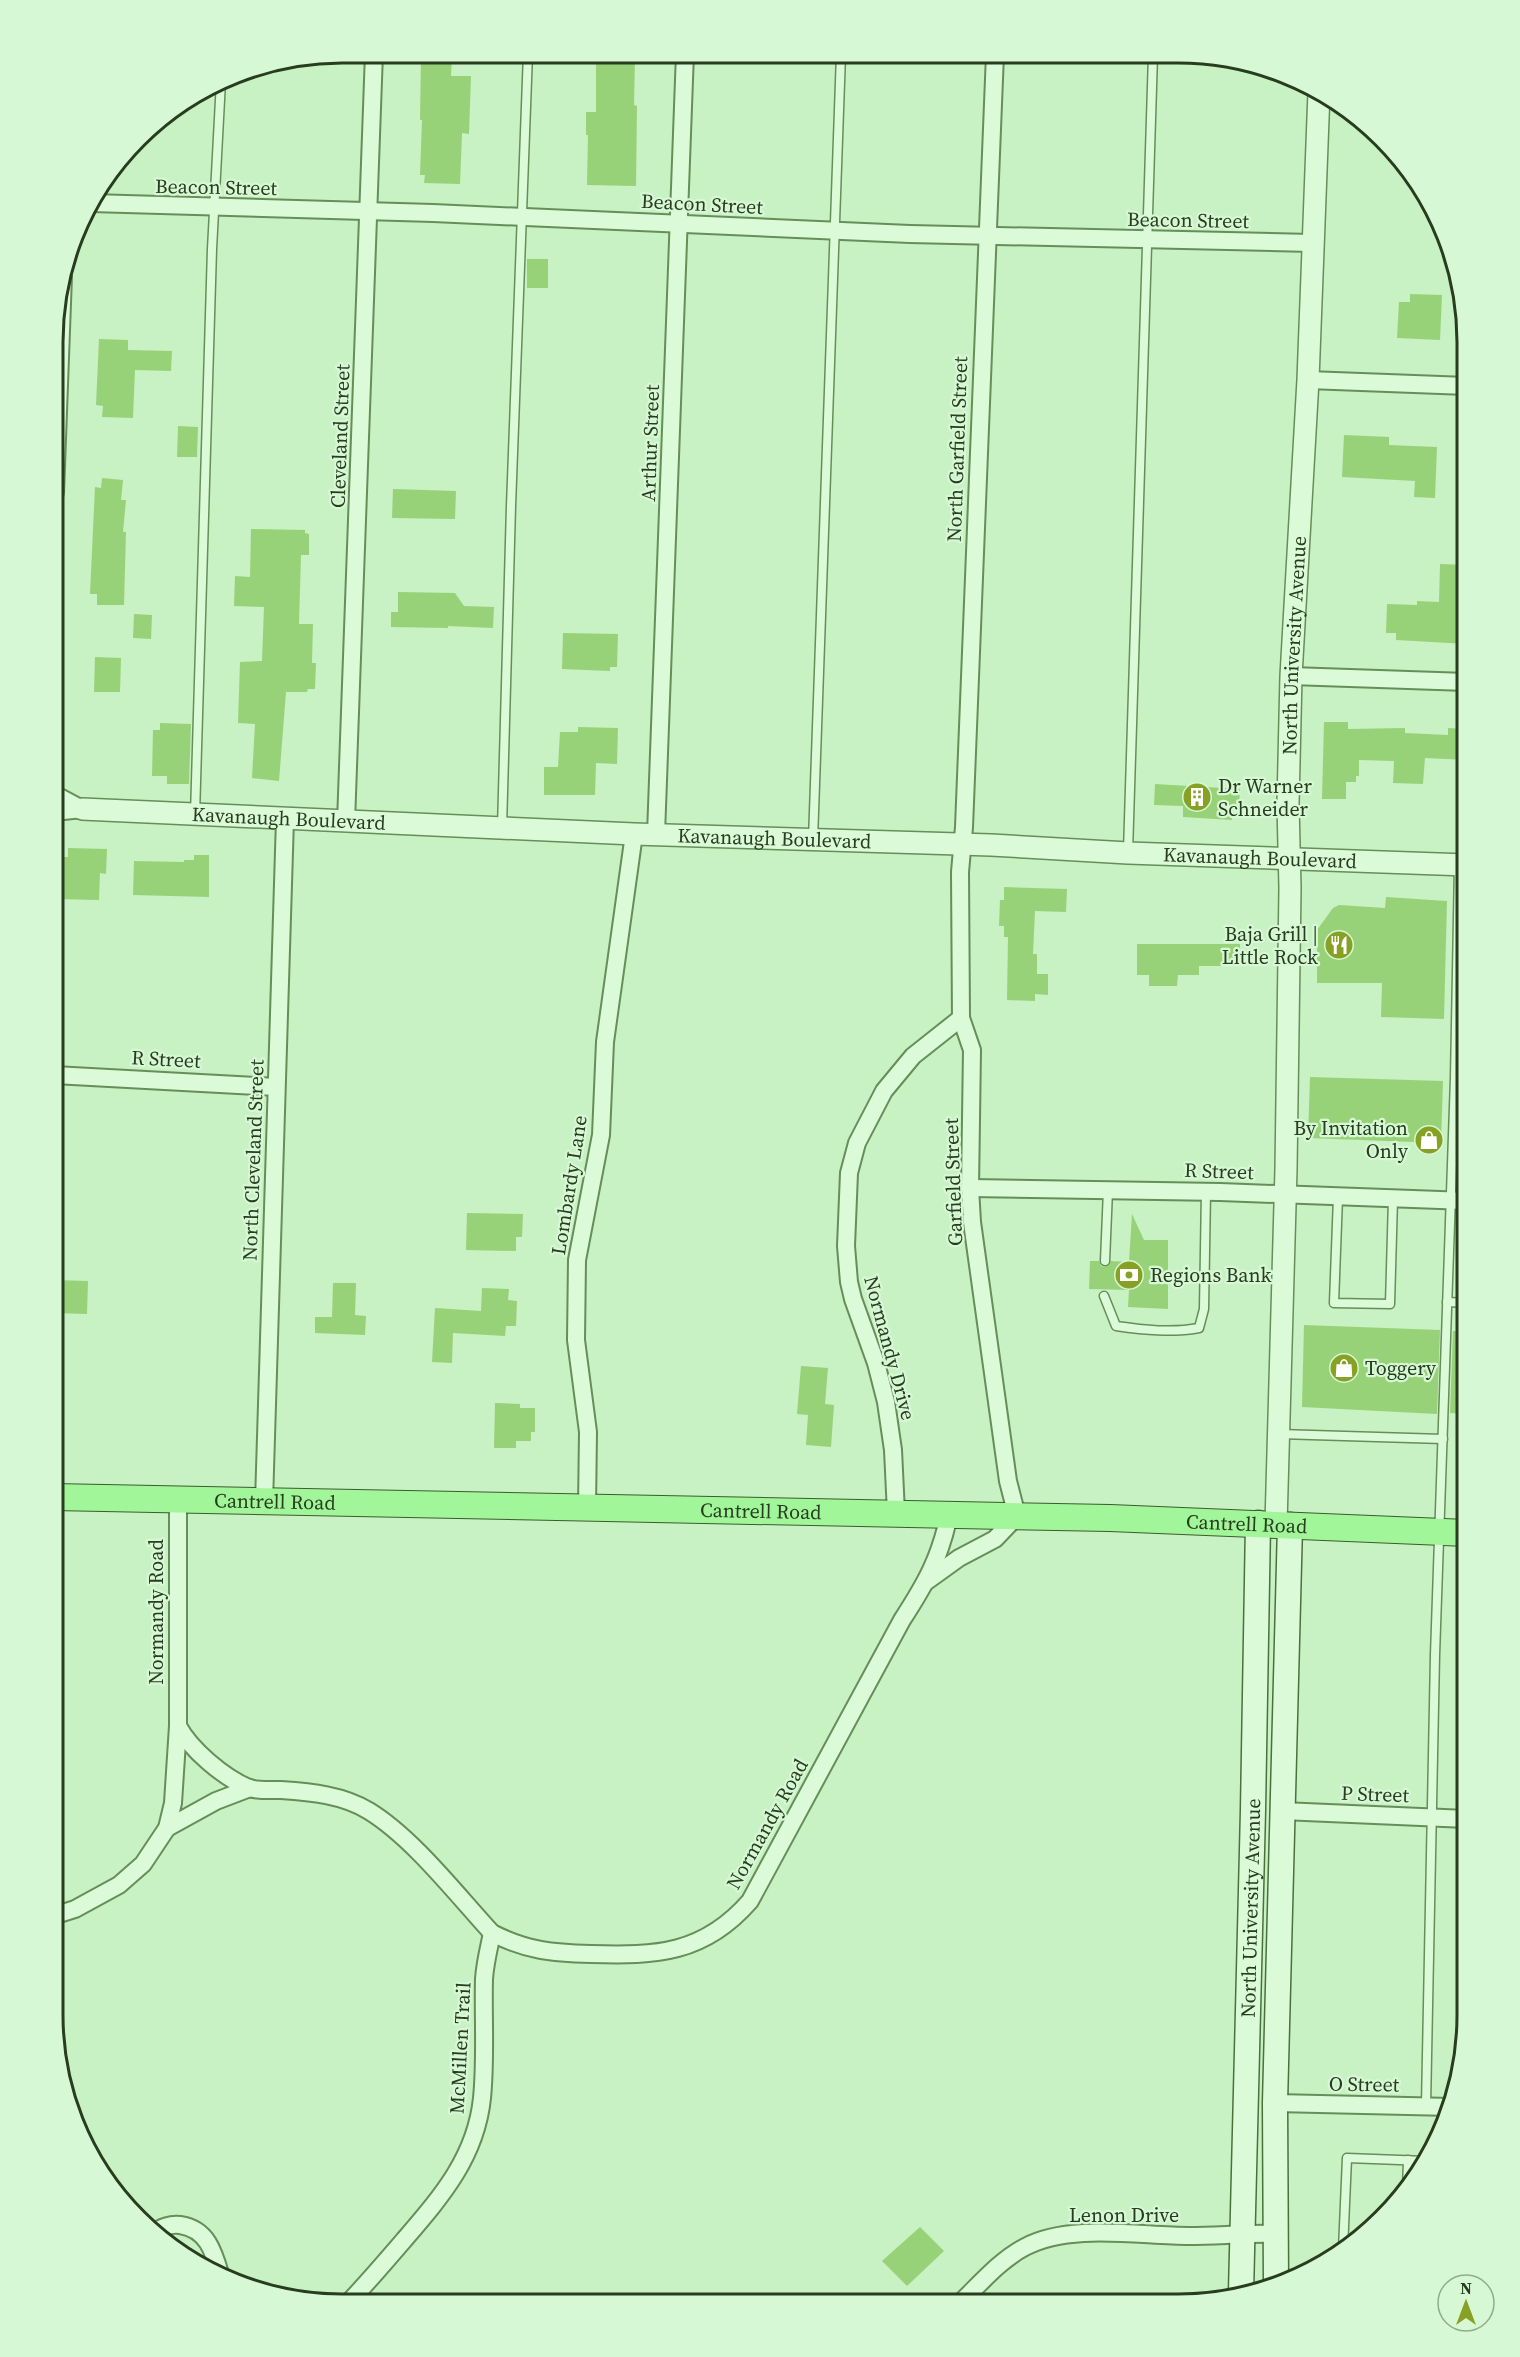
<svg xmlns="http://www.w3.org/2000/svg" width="1520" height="2357" font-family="'Source Serif 4',serif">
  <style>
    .building { fill: #98d278 }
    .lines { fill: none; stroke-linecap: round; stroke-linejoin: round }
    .service-casing { stroke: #668e59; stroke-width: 11 }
    .minor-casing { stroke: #668e59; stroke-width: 20 }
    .tertiary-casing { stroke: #668e59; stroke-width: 24 }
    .secondary-casing { stroke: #4a703c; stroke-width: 27 }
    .primary-casing { stroke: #3c5b2d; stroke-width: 28 }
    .service { stroke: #dbfbd8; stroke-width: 8 }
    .minor { stroke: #dbfbd8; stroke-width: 16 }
    .tertiary { stroke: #dbfbd8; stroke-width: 21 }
    .secondary { stroke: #dbfbd8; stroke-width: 24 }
    .primary { stroke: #a2f69a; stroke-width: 26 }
    .labels { text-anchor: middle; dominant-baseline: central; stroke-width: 4.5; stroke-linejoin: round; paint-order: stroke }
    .street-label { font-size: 20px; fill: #273d1e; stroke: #d7f8d5 }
    .poi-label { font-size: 20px; fill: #273d1e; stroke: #d7f8d5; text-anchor: start }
    .rim { fill: none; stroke: #273d1e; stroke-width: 3 }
  </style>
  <rect width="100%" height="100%" fill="#c8f1c4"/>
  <!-- building -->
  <g class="building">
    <path d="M421,57h31l-1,19h20l-2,58 -7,-1 -2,51 -36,-1 1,-8h-5l2,-55h-2z"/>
    <path d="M613,59h22l-1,46 3,1 -1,80 -49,-1 1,-50h-2v-23h10v-51h17z"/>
    <rect x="527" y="259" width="21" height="29"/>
    <path d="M1410,294l32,1 -2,45 -43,-2 2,-36h11z"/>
    <path d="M99,339l29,1v10l44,1 -1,20 -36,-1 -2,48 -31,-1 1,-11 -7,-1z"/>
    <path d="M178,426l20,1 -1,30h-20z"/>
    <path d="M1344,435l45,2v8l48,2 -2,51 -21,-1 1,-16 -73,-4z"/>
    <path d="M102,478l21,2 -2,20h5l-3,32h3l-2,73h-27v-11h-7l5,-107 6,1z"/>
    <path d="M393,489l63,2 -1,28 -63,-1z"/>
    <path d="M251,529l54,1v3l4,1v21h-8l-2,69h14l-1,39h4l-1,26h-7l-1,3h-21l-7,89 -27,-3 3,-54 -17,-1 2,-61 22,-1 2,-54 -30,-1 1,-30 15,1z"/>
    <path d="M1440,564l27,1v79l-71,-4v-7h-10l1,-29 30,1v-4l22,1z"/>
    <path d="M398,592l57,1 9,13 30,1 -1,21 -45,-2v2l-57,-1v-15h7z"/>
    <path d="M134,614l18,1 -1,24 -18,-1z"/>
    <path d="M563,633l55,1 -1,33h-7v4l-48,-2z"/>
    <path d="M95,657l26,1 -1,34h-26z"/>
    <path d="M1324,722h24v7l57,-1v5l43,2v-7l19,1v31l-42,-2 -2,26 -30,-1 1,-22 -35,-1v16h-3v6h-10v17h-24z"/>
    <path d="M160,723l31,1 -2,60h-22v-8h-15l1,-46h7z"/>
    <path d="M578,727l40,1 -1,36 -21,-1 -1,32h-51v-28h14l2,-35h18z"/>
    <path d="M1155,784l85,5 -1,20 -6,1 -1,10 -49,-3v-11l-29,-1z"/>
    <path d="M68,848l39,1 -1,25 -6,-1 -1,27 -45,-1v-42h14z"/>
    <path d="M194,855h15v42l-76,-2 1,-34 50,1v-2h10z"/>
    <path d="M1004,887l63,2 -1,23 -31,-1 -2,43h4v20h11v21l-13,-1v7l-28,-1 1,-63h-4v-11h-5l1,-26h4z"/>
    <path d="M1386,897l61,4 -3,118 -63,-2 1,-34h-65v-53l16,-22 6,-3 46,3z"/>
    <path d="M1137,944h103v22h-41v9h-21l-1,11h-28v-11h-12z"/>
    <path d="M1310,1077l133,4 -2,62 -133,-5z"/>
    <path d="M467,1213l56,1 -1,23h-6v14l-50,-1z"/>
    <path d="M1132,1214l12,26h24v69l-40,-2 1,-17 -40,-1 1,-28h9l2,5 4,1 6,-6 18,1z"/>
    <path d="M54,1280l34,1 -1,33 -33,-1z"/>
    <path d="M333,1283h23l-1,32 11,1 -1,19 -50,-2v-16h17z"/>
    <path d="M482,1288l27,1 -1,11 9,1 -1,25h-10l-1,10 -52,-3 -1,30 -20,-1 3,-54 46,3z"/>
    <path d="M1304,1325l136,5 -3,84 -135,-7z"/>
    <path d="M1453,1331h14v83l-17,-1z"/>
    <path d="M801,1366l27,2 -3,36 9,1 -3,42 -25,-2 2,-30 -11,-1z"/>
    <path d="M495,1403l25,1v4h15v24h-4v9h-15v7h-22z"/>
    <path d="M920,2227l24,24 -37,35 -25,-25z"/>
  </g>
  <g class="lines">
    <!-- service casing -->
    <g class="service-casing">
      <g id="service">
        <path d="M195,815l17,-566 9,-168"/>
        <path d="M502,828l9,-322 17,-453"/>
        <path d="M813,840l28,-786"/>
        <path d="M1128,852l25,-797"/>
        <path d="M1338,1197l-4,106 56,1 3,-105"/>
        <path d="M1105,1261l3,-71"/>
        <path d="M1104,1296l12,30c28,4 56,7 83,2l5,-19 2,-118"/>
        <path d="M1447,1302l20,1"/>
        <path d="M1279,1434l164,5"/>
        <path d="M1426,2106l9,-451 20,-577 4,-213"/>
        <path d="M1407,2189l1,-29"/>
        <path d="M1343,2249l4,-91 79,3"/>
      </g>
    </g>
    <!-- minor casing -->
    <g class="minor-casing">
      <g id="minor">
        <path d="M91,203l342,10 477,21 402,9"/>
        <path d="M1308,380l159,6"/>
        <path d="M55,493l8,-217"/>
        <path d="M1291,676l176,6"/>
        <path d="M54,794l28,15"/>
        <path d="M54,812l28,-3"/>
        <path d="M346,822l28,-769"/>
        <path d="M656,834l29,-781"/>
        <path d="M54,1075l222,12"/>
        <path d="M970,1188l250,4 247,9"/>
        <path d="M264,1502l21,-683"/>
        <path d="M587,1508l1,-76 -12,-92 1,-80 24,-125 4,-93 29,-208"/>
        <path d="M896,1513l-3,-63 -7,-48 -10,-39 -23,-64 -4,-17 -3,-36 3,-73 8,-30 27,-52 29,-35 48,-38"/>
        <path d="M927,1581l32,-23 36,-19 22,-23 -9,-35 -36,-259 -2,-34 2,-138 -11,-32 -1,-146 4,-45 31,-773"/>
        <path d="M178,1726c12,23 46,52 71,62 9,3 22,2 32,2 30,2 62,5 88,21 44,27 88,84 123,122 35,18 61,20 99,21 65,2 113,0 159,-53l152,-281c24,-37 38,-62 47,-105"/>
        <path d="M1282,1811l185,8"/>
        <path d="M167,1828l49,-27 34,-13"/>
        <path d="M53,1916l22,-7 44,-24 24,-21 24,-36 6,-25 5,-77v-227"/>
        <path d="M1275,2103l177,4"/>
        <path d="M154,2233c7,-6 17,-9 26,-8 28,4 34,28 41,52"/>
        <path d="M349,2302c19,-20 37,-41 55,-62 37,-43 72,-83 78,-142 4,-40 1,-79 2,-119 1,-16 5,-31 8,-46"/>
        <path d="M959,2304c21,-20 41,-44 66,-57 45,-24 114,-11 164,-11 29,0 58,-3 87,-2"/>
      </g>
    </g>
    <!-- tertiary casing -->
    <g class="tertiary-casing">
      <g id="tertiary">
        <path id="s1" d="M82,809l552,25 357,11 137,8 339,12"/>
        <path id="s2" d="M1276,1524l10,-355 4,-281 -2,-84 3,-128 17,-296 11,-288"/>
      </g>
    </g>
    <!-- secondary casing -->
    <g class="secondary-casing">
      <g id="secondary">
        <path d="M1276,2285l-1,-182 15,-578"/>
        <path id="s3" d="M1241,2292l12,-482 5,-287"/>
      </g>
    </g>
    <!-- primary casing -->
    <g class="primary-casing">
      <g id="primary">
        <path id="s4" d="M53,1497l1057,21 357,15"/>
      </g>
    </g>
    <!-- service -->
    <use href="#service" class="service"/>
    <!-- minor -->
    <use href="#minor" class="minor"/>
    <!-- tertiary -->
    <use href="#tertiary" class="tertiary"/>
    <!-- secondary -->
    <use href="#secondary" class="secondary"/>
    <!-- primary -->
    <use href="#primary" class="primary"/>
  </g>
  <!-- icons -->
  <defs>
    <g id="building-disc" transform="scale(1.5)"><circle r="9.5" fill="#86a124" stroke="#d7f8d5"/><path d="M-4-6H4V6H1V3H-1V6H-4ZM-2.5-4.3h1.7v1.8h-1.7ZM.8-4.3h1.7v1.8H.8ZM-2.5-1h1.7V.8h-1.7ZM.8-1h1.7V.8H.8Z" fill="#fff"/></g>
    <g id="restaurant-disc" transform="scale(1.5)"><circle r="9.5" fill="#86a124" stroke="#d7f8d5"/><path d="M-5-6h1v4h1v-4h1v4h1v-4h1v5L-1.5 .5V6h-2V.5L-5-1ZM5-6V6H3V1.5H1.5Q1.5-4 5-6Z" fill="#fff"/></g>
    <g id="shop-disc" transform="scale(1.5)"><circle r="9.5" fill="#86a124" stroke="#d7f8d5"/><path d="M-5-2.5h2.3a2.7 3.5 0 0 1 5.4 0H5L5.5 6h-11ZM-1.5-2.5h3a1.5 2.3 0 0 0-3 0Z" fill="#fff"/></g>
    <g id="bank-disc" transform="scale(1.5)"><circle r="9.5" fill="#86a124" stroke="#d7f8d5"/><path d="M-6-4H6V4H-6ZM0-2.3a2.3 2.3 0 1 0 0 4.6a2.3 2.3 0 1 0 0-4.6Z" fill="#fff"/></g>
  </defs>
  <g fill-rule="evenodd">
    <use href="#building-disc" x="1197" y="797"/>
    <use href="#restaurant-disc" x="1339" y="945"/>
    <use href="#shop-disc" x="1429" y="1140"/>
    <use href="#bank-disc" x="1129" y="1275"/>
    <use href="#shop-disc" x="1344" y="1368"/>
  </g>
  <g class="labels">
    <!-- street labels -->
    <g class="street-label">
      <text transform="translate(216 187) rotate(1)">Beacon Street</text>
      <text transform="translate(702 204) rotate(3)">Beacon Street</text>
      <text transform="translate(1188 220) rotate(1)">Beacon Street</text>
      <text transform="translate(340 436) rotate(-88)">Cleveland Street</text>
      <text transform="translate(650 443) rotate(-88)">Arthur Street</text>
      <text transform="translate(957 449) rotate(-88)">North Garfield Street</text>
      <text stroke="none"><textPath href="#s2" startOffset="879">North University Avenue</textPath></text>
      <text stroke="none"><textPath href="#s1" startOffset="207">Kavanaugh Boulevard</textPath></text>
      <text stroke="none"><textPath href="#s1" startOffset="693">Kavanaugh Boulevard</textPath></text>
      <text stroke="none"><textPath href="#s1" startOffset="1179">Kavanaugh Boulevard</textPath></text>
      <text transform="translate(166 1059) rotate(3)">R Street</text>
      <text transform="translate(253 1160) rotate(-88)">North Cleveland Street</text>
      <text transform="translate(1219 1171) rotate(2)">R Street</text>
      <text transform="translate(953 1182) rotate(-92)">Garfield Street</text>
      <text transform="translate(569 1185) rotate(-81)">Lombardy Lane</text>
      <text transform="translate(890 1348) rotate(75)">Normandy Drive</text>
      <text stroke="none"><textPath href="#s4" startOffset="222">Cantrell Road</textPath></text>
      <text stroke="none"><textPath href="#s4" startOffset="708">Cantrell Road</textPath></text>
      <text stroke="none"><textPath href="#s4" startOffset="1194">Cantrell Road</textPath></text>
      <text transform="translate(156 1612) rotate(-90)">Normandy Road</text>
      <text transform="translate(1375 1794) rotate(2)">P Street</text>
      <text transform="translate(767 1824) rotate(-61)">Normandy Road</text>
      <text stroke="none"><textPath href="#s3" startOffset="384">North University Avenue</textPath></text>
      <text transform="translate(460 2048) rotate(-87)">McMillen Trail</text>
      <text transform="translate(1364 2084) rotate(1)">O Street</text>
      <text x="1124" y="2215">Lenon Drive</text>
    </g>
    <!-- poi labels -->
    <g class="poi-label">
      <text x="1218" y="786">Dr Warner<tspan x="1218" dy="23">Schneider</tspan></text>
      <text x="1318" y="934" text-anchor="end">Baja Grill |<tspan x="1318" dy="23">Little Rock</tspan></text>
      <text x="1408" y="1128" text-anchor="end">By Invitation<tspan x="1408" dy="23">Only</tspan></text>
      <text x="1150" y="1275">Regions Bank</text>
      <text x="1365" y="1368">Toggery</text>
    </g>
  </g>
  <!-- crop -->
  <path d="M0 0H1520V2357H0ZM342 63H1178A279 279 0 0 1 1457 342V2015A279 279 0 0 1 1178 2294H342A279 279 0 0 1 63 2015V342A279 279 0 0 1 342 63Z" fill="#d7f8d5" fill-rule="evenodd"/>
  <path class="rim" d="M342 63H1178A279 279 0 0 1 1457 342V2015A279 279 0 0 1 1178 2294H342A279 279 0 0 1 63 2015V342A279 279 0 0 1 342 63Z"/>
  <!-- north arrow -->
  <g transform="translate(1466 2303)"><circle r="28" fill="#d7f8d5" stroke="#91ad8c" stroke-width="1.5"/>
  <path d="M0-4.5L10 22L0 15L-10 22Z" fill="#86a124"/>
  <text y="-9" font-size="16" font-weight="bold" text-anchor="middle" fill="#273d1e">N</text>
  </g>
</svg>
